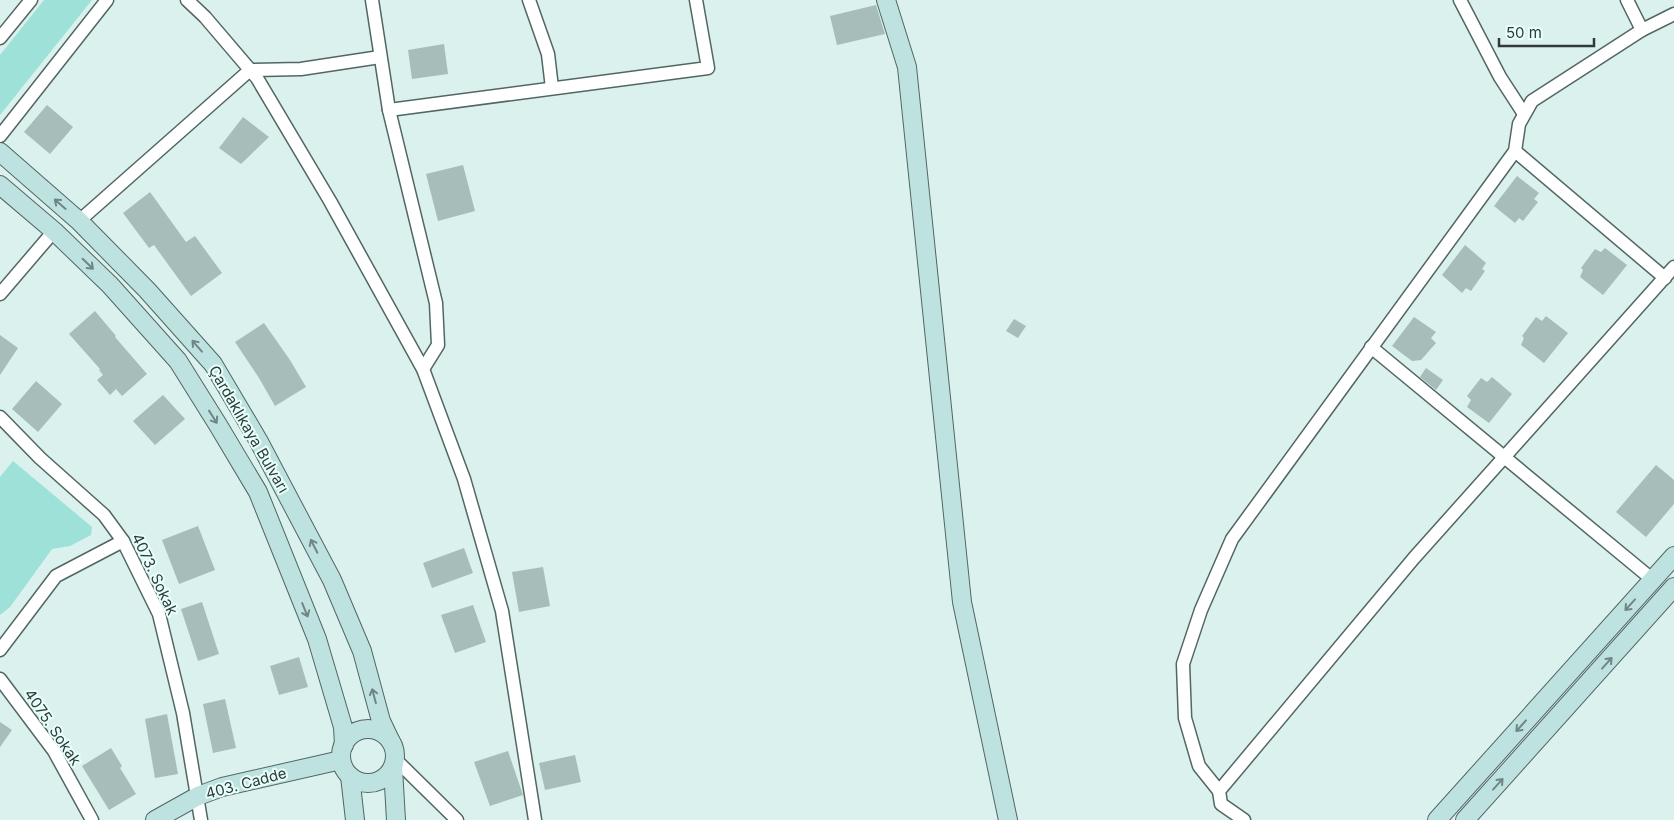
<svg xmlns="http://www.w3.org/2000/svg" width="1674" height="820" font-family="Inter,sans-serif">
  <style>
    .green { fill: #9de1d8 }
    .building { fill: #a7bdba }
    .lines { fill: none; stroke-linecap: round; stroke-linejoin: round }
    .street-casing { stroke: #526663; stroke-width: 15 }
    .secondary-casing { stroke: #526663; stroke-width: 20 }
    .street { stroke: #fff; stroke-width: 12 }
    .secondary { stroke: #bee2df; stroke-width: 18 }
    .oneway { stroke: #708684 }
    .labels { text-anchor: middle; dominant-baseline: central; stroke-width: 4; stroke-linejoin: round; paint-order: stroke }
    .street-label { font-size: 15px; fill: #313a39; stroke: #e7fffb }
  </style>
  <rect width="100%" height="100%" fill="#daf1ee"/>
  <!-- green -->
  <g class="green">
    <path d="M44,0h48l-92,115v-60z"/>
    <path d="M13,461l79,66 -1,8 -21,11 -18,3 -42,58 -10,8v-138z"/>
  </g>
  <!-- building -->
  <g class="building">
    <path d="M876,5l9,29 -48,11 -7,-29z"/>
    <path d="M444,44l4,30 -36,5 -4,-29z"/>
    <path d="M47,105l26,22 -23,27 -26,-22z"/>
    <path d="M243,117l26,20 -28,27 -22,-16z"/>
    <path d="M463,165l12,46 -37,10 -12,-47z"/>
    <path d="M1517,176l22,17 -5,6 4,3 -15,19 -4,-3 -4,5 -21,-17z"/>
    <path d="M150,192l36,50 9,-6 27,37 -31,23 -37,-51 -5,3 -26,-35z"/>
    <path d="M1465,245l21,18 -4,6 3,2 -14,20 -5,-3 -4,5 -20,-18z"/>
    <path d="M1605,248l22,17 -24,30 -23,-18 3,-7 -2,-2 14,-19 6,3z"/>
    <path d="M95,311l21,25 -1,1 32,37 -25,22 -6,-7 -6,6 -13,-15 6,-5 -4,-5 1,-1 -31,-35z"/>
    <path d="M1546,316l22,17 -24,30 -23,-18 3,-7 -2,-2 14,-19 6,4z"/>
    <path d="M1414,317l22,15 -5,6 5,5 -15,17 -9,1 -20,-15z"/>
    <path d="M1014,319l12,7 -8,12 -12,-7z"/>
    <path d="M264,323l26,37 16,27 -31,19 -16,-28 -24,-36z"/>
    <path d="M0,335l18,13 -18,27z"/>
    <path d="M1426,368l17,12 -7,10 -16,-13z"/>
    <path d="M1492,377l20,17 -23,29 -22,-16 4,-7 -4,-4 14,-18 6,4z"/>
    <path d="M36,381l26,23 -24,28 -26,-23z"/>
    <path d="M163,395l22,24 -30,26 -22,-24z"/>
    <path d="M1656,465l18,15v24l-28,33 -30,-25z"/>
    <path d="M198,526l17,44 -36,14 -17,-44z"/>
    <path d="M464,548l9,25 -41,15 -9,-25z"/>
    <path d="M543,567l7,39 -31,6 -7,-40z"/>
    <path d="M202,602l17,52 -21,7 -17,-52z"/>
    <path d="M473,605l13,37 -31,11 -14,-38z"/>
    <path d="M299,657l9,30 -29,8 -9,-29z"/>
    <path d="M225,699l11,49 -23,5 -10,-49z"/>
    <path d="M167,714l11,60 -23,4 -10,-59z"/>
    <path d="M0,722l12,8 -12,17z"/>
    <path d="M111,748l11,18 -2,2 16,26 -27,16 -27,-44z"/>
    <path d="M508,751l15,44 -33,11 -16,-44z"/>
    <path d="M575,755l6,27 -36,8 -6,-27z"/>
  </g>
  <g class="lines">
    <!-- street casing -->
    <g class="street-casing">
      <g id="street">
        <path d="M187,0l18,17 52,61 73,123 93,168 41,110 38,132 33,209"/>
        <path d="M372,0l17,110 47,193 2,42 -15,24"/>
        <path d="M529,0l19,54 4,34"/>
        <path d="M1460,0l40,77 24,37"/>
        <path d="M1627,0l15,30"/>
        <path d="M0,38l31,-38"/>
        <path d="M389,110l319,-42 -12,-68"/>
        <path d="M0,136l107,-136"/>
        <path d="M1515,151l150,127"/>
        <path d="M79,221l171,-151 51,-1 79,-12"/>
        <path d="M0,294l54,-63"/>
        <path d="M1371,347l282,233"/>
        <path d="M0,417l40,41 64,57 19,26 36,73 24,99 18,107"/>
        <path d="M0,650l56,-74 67,-35"/>
        <path d="M0,679l54,72 38,69"/>
        <path d="M395,759l62,61"/>
        <path d="M1219,791l-20,-25 -14,-48 -2,-54 18,-54 31,-71 283,-388 4,-27 13,-23 110,-71 32,-16"/>
        <path d="M1244,820l-23,-16 -2,-13 195,-233 260,-291"/>
      </g>
    </g>
    <!-- secondary casing -->
    <g class="secondary-casing">
      <g id="secondary">
        <path d="M886,0l21,67 55,535 46,218"/>
        <path d="M0,152l79,69 68,69 66,74 45,76 74,140 30,71 19,70 10,21"/>
        <path d="M0,185l54,46 56,54 68,76 40,64 40,67 59,147 26,88 1,18"/>
        <circle cx="368" cy="756" r="27"/>
        <path d="M393,768l3,52"/>
        <path d="M350,776l5,44"/>
        <path d="M155,820l43,-24 24,-9 119,-27"/>
        <path d="M1437,820l237,-264"/>
        <path d="M1465,820l209,-233"/>
      </g>
    </g>
    <!-- street -->
    <use href="#street" class="street"/>
    <!-- secondary -->
    <use href="#secondary" class="secondary"/>
  </g>
  <!-- one-way arrows -->
  <defs><path id="oneway-shaft" d="M-6 0H5M1.5-3L5.5 0L1.5 3" fill="none" stroke-width="1.6" stroke-linecap="round" stroke-linejoin="round" transform="scale(1.25)"/></defs>
  <g class="oneway">
    <use href="#oneway-shaft" transform="translate(60 204) rotate(-139)"/>
    <use href="#oneway-shaft" transform="translate(88 264) rotate(44)"/>
    <use href="#oneway-shaft" transform="translate(197 346) rotate(-131)"/>
    <use href="#oneway-shaft" transform="translate(213 417) rotate(58)"/>
    <use href="#oneway-shaft" transform="translate(314 546) rotate(-117)"/>
    <use href="#oneway-shaft" transform="translate(1630 605) rotate(132)"/>
    <use href="#oneway-shaft" transform="translate(305 610) rotate(68)"/>
    <use href="#oneway-shaft" transform="translate(1607 663) rotate(-48)"/>
    <use href="#oneway-shaft" transform="translate(374 696) rotate(-105)"/>
    <use href="#oneway-shaft" transform="translate(1521 726) rotate(132)"/>
    <use href="#oneway-shaft" transform="translate(1498 784) rotate(-48)"/>
  </g>
  <g class="labels">
    <!-- street labels -->
    <g class="street-label">
      <text transform="translate(249 429) rotate(60)">Çardaklıkaya Bulvarı</text>
      <text transform="translate(155 574) rotate(65)">4073. Sokak</text>
      <text transform="translate(53 727) rotate(56)">4075. Sokak</text>
      <text transform="translate(246 783) rotate(-15)">403. Cadde</text>
    </g>
  </g>
  <!-- scale -->
  <path d="M1499 38v8h95v-8" fill="none" stroke="#313a39" stroke-width="2.5"/>
  <text x="1506" y="38" font-size="15" fill="#313a39" stroke="#e7fffb" stroke-width="4" paint-order="stroke">50 m</text>
</svg>
